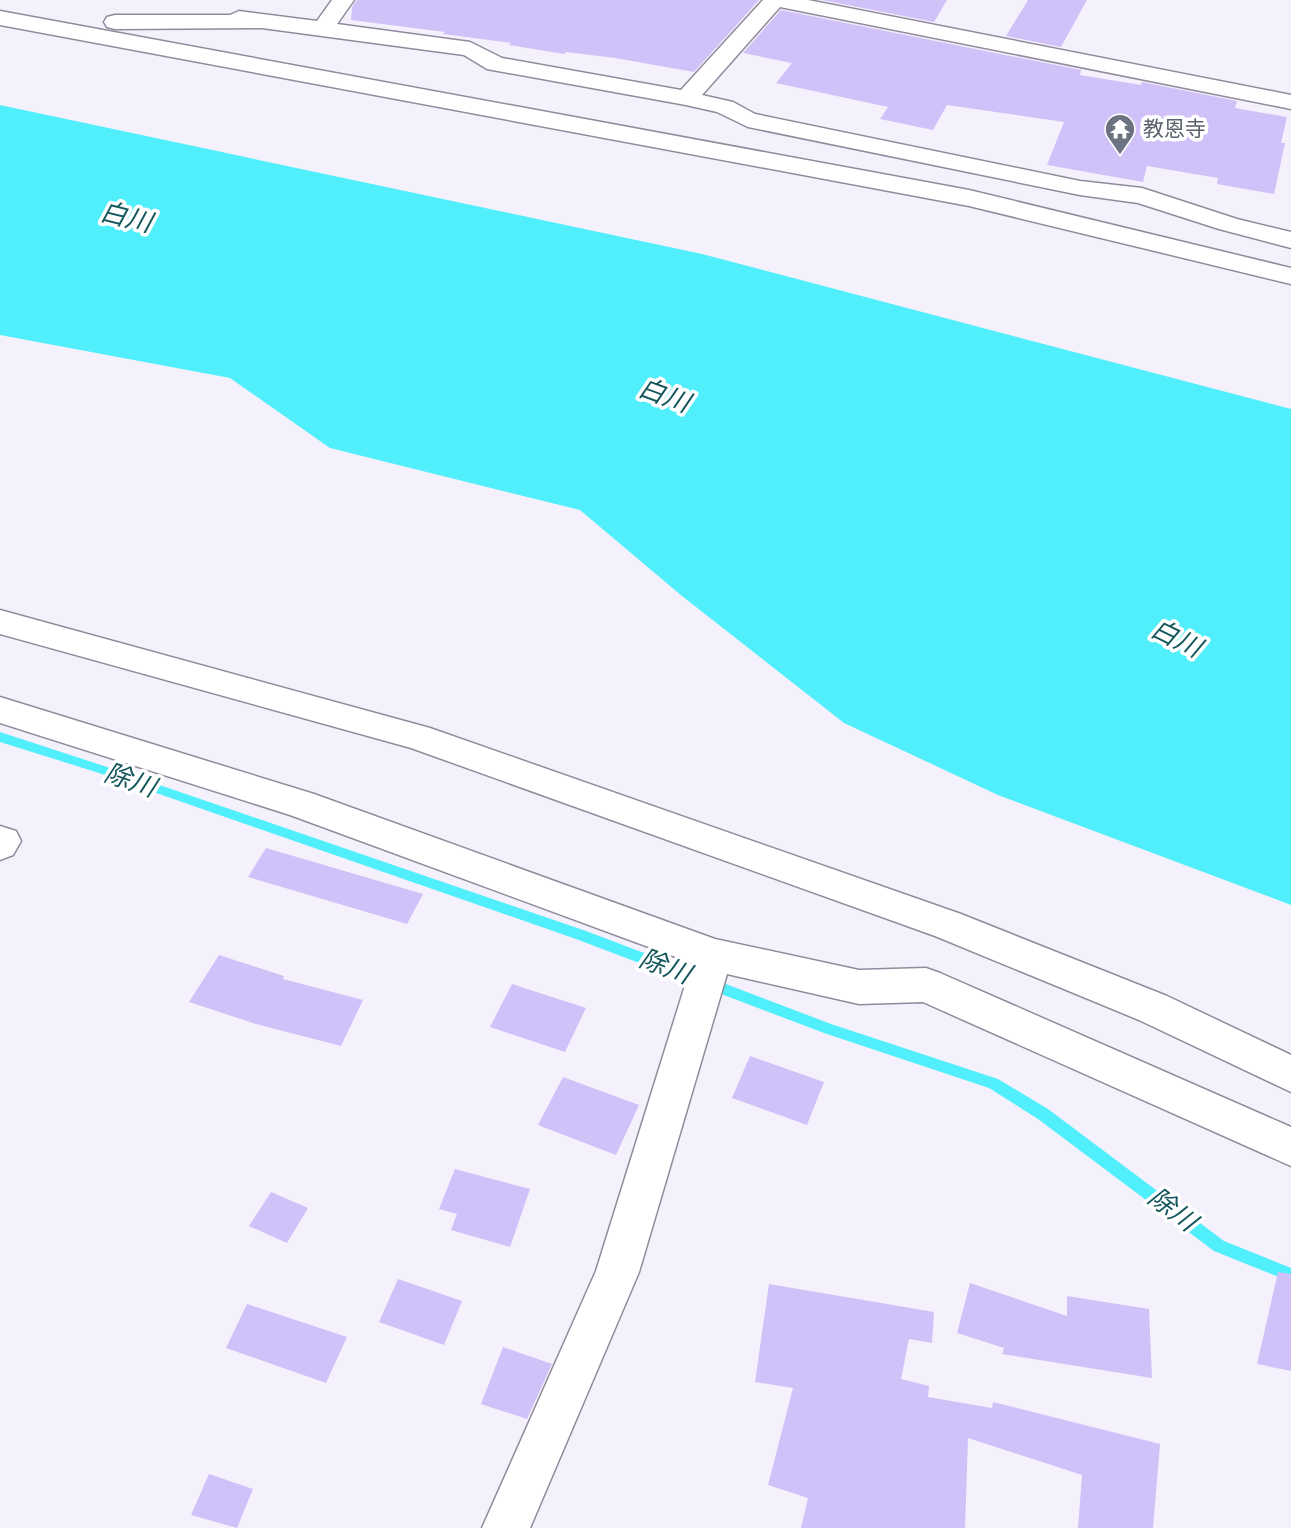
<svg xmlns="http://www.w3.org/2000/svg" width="1291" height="1528" font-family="'Alegreya Sans','Noto Sans JP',sans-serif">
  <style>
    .water { fill: #51effb }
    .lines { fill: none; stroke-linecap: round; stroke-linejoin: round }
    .stream { fill: #51effb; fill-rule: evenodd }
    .building { fill: #d1c1f9 }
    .street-casing { stroke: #908b9c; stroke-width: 3 }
    .street { fill: #fff; fill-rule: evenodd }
    .labels { text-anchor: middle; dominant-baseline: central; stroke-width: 7; stroke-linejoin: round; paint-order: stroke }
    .far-worship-label { font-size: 21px; fill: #5b616d; stroke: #fff; text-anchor: start }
    .water-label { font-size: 26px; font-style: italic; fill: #13565b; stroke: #fff }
  </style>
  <rect width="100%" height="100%" fill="#f4f1fc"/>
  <!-- water -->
  <path class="water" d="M0,105l702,149 589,155v496l-293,-110 -154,-72 -162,-127 -102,-86 -250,-62 -100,-70 -230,-43z"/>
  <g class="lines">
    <!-- stream -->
    <path class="stream" d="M0,732l104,34 482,165 245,93 167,55 50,30 176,132 67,27v14l-77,-31 -176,-132 -49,-31 -165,-55 -248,-94 -480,-167 -96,-30z"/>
  </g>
  <!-- building -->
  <g class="building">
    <path d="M357,0h402l-65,72 -79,-14 -49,-6 -2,2 -55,-9 2,-2 -68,-9 2,-2 -94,-12 1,-13z"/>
    <path d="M822,0h125l-13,22z"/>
    <path d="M1028,0h59l-26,47 -55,-11z"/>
    <path d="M781,10l300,60 -1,5 61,10 1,-3 95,19 -2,7 52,9 -6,26h4l-11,51 -57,-10 1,-6 -71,-12 -4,16 -96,-17 17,-43 -117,-17 -14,25 -53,-11 8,-12 -112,-24 16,-20 -49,-10z"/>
    <path d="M266,848l157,46 -16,30 -159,-47z"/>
    <path d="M219,955l65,21 -1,3 80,21 -22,46 -85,-22 -67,-22z"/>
    <path d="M512,984l74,24 -21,44 -75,-25z"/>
    <path d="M750,1056l74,26 -17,43 -75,-27z"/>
    <path d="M563,1077l76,28 -23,50 -78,-30z"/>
    <path d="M455,1169l75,20 -20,58 -59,-17 6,-16 -18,-5z"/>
    <path d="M271,1192l37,16 -21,35 -38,-17z"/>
    <path d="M1278,1272l13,2v97l-34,-7z"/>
    <path d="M398,1279l64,22 -18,44 -65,-23z"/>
    <path d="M970,1283l97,33v-20l82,13 3,69 -150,-24 2,-6 -47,-15z"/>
    <path d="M769,1284l165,28 -2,31 -23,-4 -8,40 28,7 -1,11 64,11 1,-6 167,42 -7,84h-75l4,-53 -114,-37 -3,90h-164l7,-30 -40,-13 25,-97 -38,-6z"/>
    <path d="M247,1304l100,33 -21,46 -100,-35z"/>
    <path d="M503,1347l49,17 -25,55 -46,-15z"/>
    <path d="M209,1474l44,15 -16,39 -46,-13z"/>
  </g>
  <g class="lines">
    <!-- street casing -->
    <g class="street-casing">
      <g id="street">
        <path d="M332,0h22l-17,24 133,18 32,16 179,32 82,-90h45l483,95v14l-511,-102 -78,88 31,7 22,12 325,67 62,7 95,31 54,13v16l-72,-19 -81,-26 -58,-8 -332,-68 -31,-15 -31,-7 -199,-36 -23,-14 -202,-27 -147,1 -8,-2 -3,-5 3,-5 8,-2h115l9,-4 78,10z"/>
        <path d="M0,11l969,179 322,78v16l-322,-78 -969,-181z"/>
        <path d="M0,610l430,118 531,186 206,82 124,59v37l-152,-72 -204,-84 -524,-188 -411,-114z"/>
        <path d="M0,697l314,97 401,145 144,31 67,-2 14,5 351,154v39l-368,-164 -64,2 -132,-30 -88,298 -109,256h-48l114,-257 96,-308 -402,-148 -290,-92z"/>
        <path d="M0,826l16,5 5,10 -8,14 -13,5z"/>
      </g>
    </g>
    <!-- street -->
    <use href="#street" class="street"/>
  </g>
  <!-- icons -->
  <defs>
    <g id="temple-pin" transform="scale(1.575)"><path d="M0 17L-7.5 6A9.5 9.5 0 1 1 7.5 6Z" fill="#6b7280" stroke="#fff"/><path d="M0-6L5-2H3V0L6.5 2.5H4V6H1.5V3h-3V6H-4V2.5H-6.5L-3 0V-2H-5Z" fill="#fff"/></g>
  </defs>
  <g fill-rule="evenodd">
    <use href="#temple-pin" x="1120" y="129"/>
  </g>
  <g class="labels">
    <!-- far-worship labels -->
    <g class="far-worship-label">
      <text x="1143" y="129">教恩寺</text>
    </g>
    <!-- water labels -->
    <g class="water-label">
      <text transform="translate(126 218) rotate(14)">白川</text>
      <text transform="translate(664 396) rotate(20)">白川</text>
      <text transform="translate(1176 639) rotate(26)">白川</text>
      <text transform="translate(130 781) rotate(19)">除川</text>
      <text transform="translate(665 967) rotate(21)">除川</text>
      <text transform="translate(1172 1210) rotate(37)">除川</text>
    </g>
  </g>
</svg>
